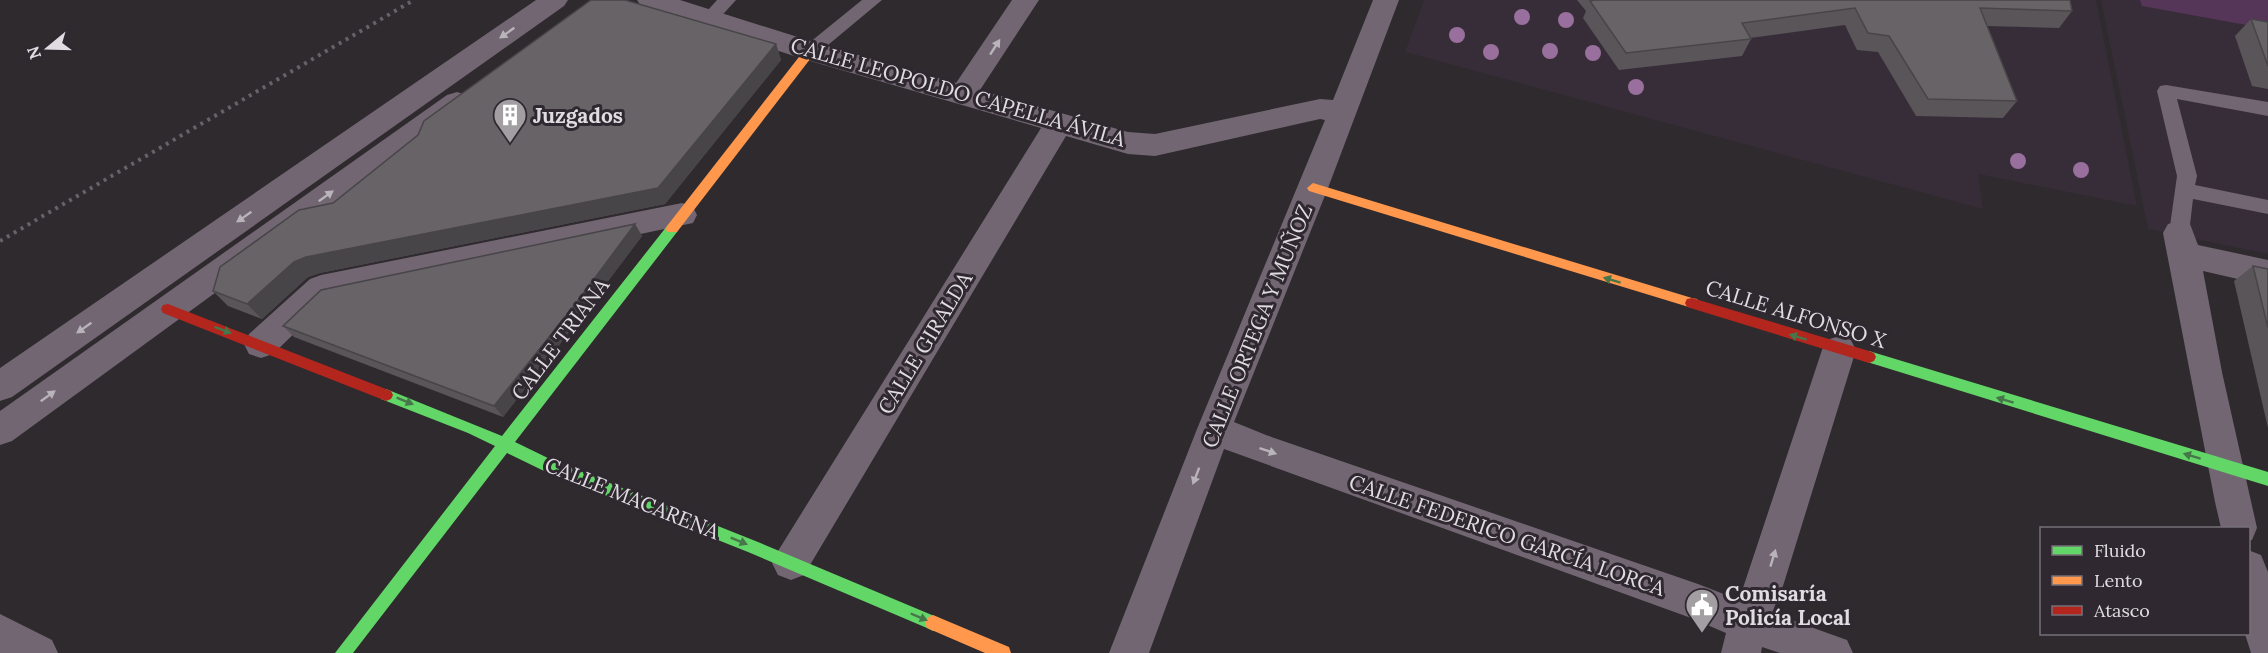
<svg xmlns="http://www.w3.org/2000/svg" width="2268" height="653" font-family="Lora,serif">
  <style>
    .built { fill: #372d38 }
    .green { fill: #553558 }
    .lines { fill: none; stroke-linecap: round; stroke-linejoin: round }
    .lane { fill: #716672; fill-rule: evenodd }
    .street { fill: #716672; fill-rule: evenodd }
    .fast { fill: #63d668; fill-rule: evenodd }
    .slow { fill: #ff974d; fill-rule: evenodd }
    .jam { fill: #b3261e; fill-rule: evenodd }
    .rail { stroke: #676168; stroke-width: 4; stroke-dasharray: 3 5; stroke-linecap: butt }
    .tree { fill: #996f9d }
    .wall { fill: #595559 }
    .shaded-wall { fill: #484548 }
    .building { fill: #676367; stroke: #484548; stroke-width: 1.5 }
    .oneway { fill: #b9b3ba }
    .oneway2 { fill: #467649 }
    .labels { text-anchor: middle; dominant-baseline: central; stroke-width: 6; stroke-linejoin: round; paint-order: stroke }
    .street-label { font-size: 21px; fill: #e0dce1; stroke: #2f2830 }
    .poi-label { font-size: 21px; font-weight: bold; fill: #e0dce1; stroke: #2f2830; text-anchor: start }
  </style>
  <rect width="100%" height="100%" fill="#2e2a2e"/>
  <!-- built -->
  <g class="built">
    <path d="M1424,0h672l41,206 -159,-32 5,35 -578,-157z"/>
    <path d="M2101,0h167v254l-120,-25z"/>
  </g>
  <!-- green -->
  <path class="green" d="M2140,0h128v29l-126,-23z"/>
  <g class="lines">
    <!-- lane -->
    <g class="lane">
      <path d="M717,0h19l-20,22h-12l-3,-4z"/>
      <path d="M862,0h20l-66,55h-12l-3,-4 3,-4z"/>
      <path d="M2166,85l102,17v14l-91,-17 20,77 -2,9 73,15v14l-75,-15 -4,34 -3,5 -7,3 -7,-3 -3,-5 8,-57 -20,-85 3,-5z"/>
    </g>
    <!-- street -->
    <g class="street">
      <path d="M536,0h32l-4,6 -552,391 -12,4v-33z"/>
      <path d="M637,0h43l140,44 136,39 56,-83h27l-59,90 148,42 27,2 165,-35 13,1 40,-100h26l-71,188 -94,234 32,13 432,149 41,16 83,-250 5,-10 12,-4 12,4 5,10 -73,236 -11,27 75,27 6,13h-73l-18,-6 -1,6h-40l5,-20 -35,-15 -467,-169 -75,204h-40l88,-224 128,-309 -5,-1 -165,37 -27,-2 -62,-18 -262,439 -13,5 -13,-5 -6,-12 6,-12 263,-423 -241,-70 -159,-52z"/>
      <path d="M457,92l10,3 4,7 -4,7 -455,332 -12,4v-34l447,-316z"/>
      <path d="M682,203l11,4 4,8 -4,8 -363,76 -57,55 -12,4 -12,-4 -5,-10 5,-10 61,-55 11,-4z"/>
      <path d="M2179,221l11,3 8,21 70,15v26l-65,-15 19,101 35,156 -5,12 -4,1v-13h-27l-6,-26 -52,-269 5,-9z"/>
      <path d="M2248,550l13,5 7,17v81h-17l-6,-19h3z"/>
      <path d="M0,614l52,26 6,13h-58z"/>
    </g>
    <!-- fast -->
    <g class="fast">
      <path d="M672,224l5,2 1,3 -1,3 -162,210 37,18 206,82 181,76 2,5 -2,5 -6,3 -6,-3 -179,-76 -206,-82 -35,-17 -154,200h-18l160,-207 -27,-13 -87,-34 -2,-4 2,-4 5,-2 5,2 111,45 165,-210z"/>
      <path d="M1869,351l399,121v14l-404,-125 -2,-4 2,-4z"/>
    </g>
    <!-- slow -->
    <g class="slow">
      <path d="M810,47l4,1v6l-137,178h-10l-1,-3 1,-3 139,-178z"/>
      <path d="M1313,183l379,115 5,1 2,4 -2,4 -5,1 -383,-117 -2,-3z"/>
      <path d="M933,615l76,32 2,6h-26l-58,-25 -2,-5 2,-5z"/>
    </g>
    <!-- jam -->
    <g class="jam">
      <path d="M1692,298l177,53 5,2 2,4 -2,4 -5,2 -182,-56 -2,-4 2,-4z"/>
      <path d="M168,304l223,87 2,4 -2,4 -5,2 -5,-2 -218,-86 -2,-4 2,-4z"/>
    </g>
    <!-- rail -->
    <path class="rail" d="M0,241l414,-241"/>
  </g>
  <!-- trees -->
  <g class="tree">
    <circle cx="1522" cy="17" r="8"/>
    <circle cx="1566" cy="20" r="8"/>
    <circle cx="1457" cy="35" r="8"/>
    <circle cx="1550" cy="51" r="8"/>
    <circle cx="1491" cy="52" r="8"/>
    <circle cx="1593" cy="53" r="8"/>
    <circle cx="1636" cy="87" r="8"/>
    <circle cx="2018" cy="161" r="8"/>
    <circle cx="2081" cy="170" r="8"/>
  </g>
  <!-- wall -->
  <g class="wall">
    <path d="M1577,0h493l2,11 -13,17 -72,-2 30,75 -14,17 -87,-2 -38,-64 -21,-2 -12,-25 -95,13 1,1 -9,17 -123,14 -36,-52 3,-7z"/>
    <path d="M2251,19l17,3v67l-16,-3 -17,-50z"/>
    <path d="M776,44l5,16 -116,144 -345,69 -12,4 -46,42 -34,-13 -15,-15z"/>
    <path d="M635,224l7,12 -58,77 -81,104 -209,-80 -11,-11z"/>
    <path d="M2253,266l15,3v159l-34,-147z"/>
  </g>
  <!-- shaded-wall -->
  <g class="shaded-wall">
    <path d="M776,44l5,16 -116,144 -345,69 -12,4 -46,42 -15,-15 47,-42z"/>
    <path d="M635,224l7,12 -58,77 -81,104 -9,-11z"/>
  </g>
  <!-- building -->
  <g class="building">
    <path d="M591,0h34l151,44 -118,144 -352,69 -12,5 -47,42 -34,-13 7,-24 79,-57 34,-7 85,-68 6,-14z"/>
    <path d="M1595,0h475l2,11 -92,-3 37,93 -89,-2 -39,-63 -21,-3 -13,-25 -113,15 9,16 -125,14 -36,-52z"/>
    <path d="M2251,19l17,3v44z"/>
    <path d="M635,224l-58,78 -83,104 -211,-80 38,-36z"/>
    <path d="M2253,266l15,3v59z"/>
  </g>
  <!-- one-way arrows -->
  <defs><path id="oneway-solid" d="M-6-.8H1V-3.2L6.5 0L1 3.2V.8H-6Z" transform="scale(1.5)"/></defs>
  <g class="oneway">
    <use href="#oneway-solid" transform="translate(507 33) rotate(145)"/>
    <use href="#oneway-solid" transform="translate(995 47) rotate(-57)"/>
    <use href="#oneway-solid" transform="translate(326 196) rotate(-36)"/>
    <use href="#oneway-solid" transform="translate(244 217) rotate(145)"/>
    <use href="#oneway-solid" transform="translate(84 328) rotate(145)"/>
    <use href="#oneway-solid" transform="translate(48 396) rotate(-36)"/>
    <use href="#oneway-solid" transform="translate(1268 451) rotate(19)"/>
    <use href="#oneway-solid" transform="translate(1196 476) rotate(111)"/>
    <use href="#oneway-solid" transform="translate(1773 558) rotate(-73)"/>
  </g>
  <g class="oneway2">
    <use href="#oneway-solid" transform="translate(1612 280) rotate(-163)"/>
    <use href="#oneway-solid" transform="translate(223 330) rotate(21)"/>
    <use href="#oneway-solid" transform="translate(1798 337) rotate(-163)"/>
    <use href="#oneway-solid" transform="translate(2005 400) rotate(-163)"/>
    <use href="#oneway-solid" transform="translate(405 401) rotate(22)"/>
    <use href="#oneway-solid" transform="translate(2192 456) rotate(-163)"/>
    <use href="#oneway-solid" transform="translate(739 541) rotate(22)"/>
    <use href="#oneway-solid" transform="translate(919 617) rotate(23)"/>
  </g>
  <!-- icons -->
  <defs>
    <g id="building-pin" transform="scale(1.725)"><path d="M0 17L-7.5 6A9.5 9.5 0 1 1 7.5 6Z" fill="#a29ea2" stroke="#2f2830"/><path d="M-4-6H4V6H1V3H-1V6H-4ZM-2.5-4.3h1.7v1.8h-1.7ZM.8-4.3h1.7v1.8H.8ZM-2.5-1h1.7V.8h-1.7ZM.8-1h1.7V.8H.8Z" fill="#fff"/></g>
    <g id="civic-pin" transform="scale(1.725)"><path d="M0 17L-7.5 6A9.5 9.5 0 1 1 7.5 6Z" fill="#a29ea2" stroke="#2f2830"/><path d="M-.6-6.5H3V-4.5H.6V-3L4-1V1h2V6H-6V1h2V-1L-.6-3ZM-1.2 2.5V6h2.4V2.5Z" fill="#fff"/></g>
  </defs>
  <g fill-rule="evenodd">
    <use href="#building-pin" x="510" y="115"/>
    <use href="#civic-pin" x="1702" y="605"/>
  </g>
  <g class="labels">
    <!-- street labels -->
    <g class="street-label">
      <text transform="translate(958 92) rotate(16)">CALLE LEOPOLDO CAPELLA ÁVILA</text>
      <text transform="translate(1796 314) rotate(17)">CALLE ALFONSO X</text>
      <text transform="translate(1257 326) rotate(-68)">CALLE ORTEGA Y MUÑOZ</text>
      <text transform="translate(560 339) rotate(-53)">CALLE TRIANA</text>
      <text transform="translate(925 343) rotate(-59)">CALLE GIRALDA</text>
      <text transform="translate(632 498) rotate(22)">CALLE MACARENA</text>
      <text transform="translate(1507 535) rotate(19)">CALLE FEDERICO GARCÍA LORCA</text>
    </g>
    <!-- poi labels -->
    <g class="poi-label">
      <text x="533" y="115">Juzgados</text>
      <text x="1725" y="593">Comisaría<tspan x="1725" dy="24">Policía Local</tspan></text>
    </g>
  </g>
  <!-- legend -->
  <rect x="2040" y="527" width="210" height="108" fill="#2f2830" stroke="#767077" stroke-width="1.5"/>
  <rect x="2052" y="546" width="30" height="9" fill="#63d668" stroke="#767077" stroke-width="1.5"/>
  <text x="2094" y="557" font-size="18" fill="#e0dce1">Fluido</text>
  <rect x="2052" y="576" width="30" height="9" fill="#ff974d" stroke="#767077" stroke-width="1.5"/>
  <text x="2094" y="587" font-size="18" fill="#e0dce1">Lento</text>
  <rect x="2052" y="606" width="30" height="9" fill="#b3261e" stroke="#767077" stroke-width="1.5"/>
  <text x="2094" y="617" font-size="18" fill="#e0dce1">Atasco</text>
  <!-- north arrow -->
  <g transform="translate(48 48) rotate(251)" stroke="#2f2830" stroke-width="4.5" paint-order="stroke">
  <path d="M0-4.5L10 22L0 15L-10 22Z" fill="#e0dce1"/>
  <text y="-9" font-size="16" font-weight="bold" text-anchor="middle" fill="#e0dce1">N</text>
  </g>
</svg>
